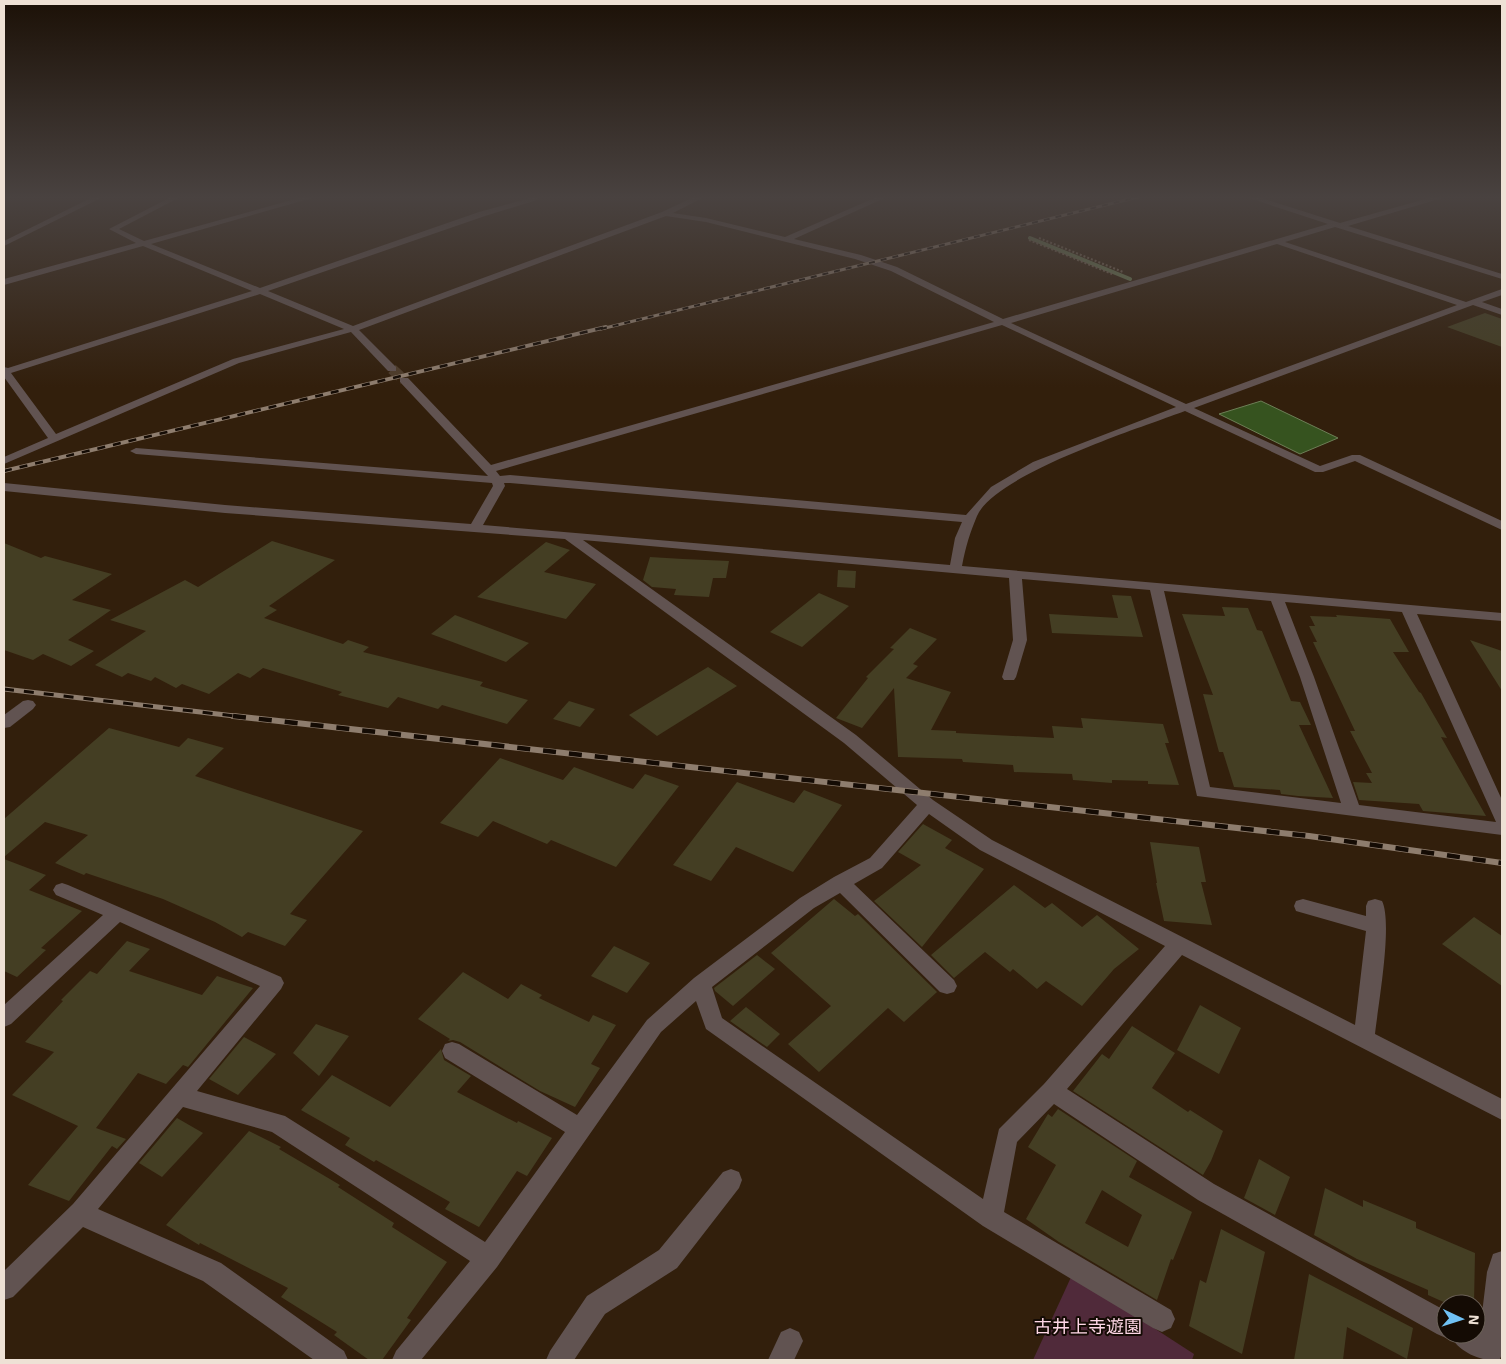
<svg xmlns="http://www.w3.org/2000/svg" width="1506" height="1364" font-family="'Exo 2','Noto Sans JP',sans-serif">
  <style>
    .green { fill: #502a3a }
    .water { fill: #36531f; stroke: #6d7e56 }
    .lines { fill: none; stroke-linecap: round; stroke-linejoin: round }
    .stream { stroke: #6d7e56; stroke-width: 4 }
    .building { fill: #443e23; fill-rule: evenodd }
    .minor-tunnel { stroke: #4e3c2a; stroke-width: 11; stroke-dasharray: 11 5; stroke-linecap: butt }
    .path { stroke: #7a6958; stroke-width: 2; stroke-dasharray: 2 2; stroke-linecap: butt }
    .minor { fill: #615351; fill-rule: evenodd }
    .rail-far3-casing { stroke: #8e7d6e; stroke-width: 3 }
    .rail-far2-casing { stroke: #8e7d6e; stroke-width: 4 }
    .rail-far1-casing { stroke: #8e7d6e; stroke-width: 5 }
    .rail-casing { stroke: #8e7d6e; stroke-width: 6 }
    .rail-far3 { stroke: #140b04; stroke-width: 2; stroke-dasharray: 6; stroke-linecap: butt }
    .rail-far2 { stroke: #140b04; stroke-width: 2.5; stroke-dasharray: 8; stroke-linecap: butt }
    .rail-far1 { stroke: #140b04; stroke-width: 3; stroke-dasharray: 10; stroke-linecap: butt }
    .rail { stroke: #140b04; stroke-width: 4.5; stroke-dasharray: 13; stroke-linecap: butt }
    .labels { text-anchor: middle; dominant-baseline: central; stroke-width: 4; stroke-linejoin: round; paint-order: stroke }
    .near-park-label { font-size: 18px; fill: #fdd6e5; stroke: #140b04 }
  </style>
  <rect width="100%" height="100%" fill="#321f0c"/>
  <!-- green -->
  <path class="green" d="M1072,1275l122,79 -2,6h-159z"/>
  <!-- water -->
  <path class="water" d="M1261,401l77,37 -38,16 -81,-40z"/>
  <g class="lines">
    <!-- stream -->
    <path class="stream" d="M1030,238l100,41"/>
  </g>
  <!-- building -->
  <g class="building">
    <path d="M1485,313l17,6v28l-55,-20z"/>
    <path d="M272,541l63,19 -66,46 8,4 -13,8 79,26 5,-4 21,7 -6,5 120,30 -3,4 48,14 -21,24 -65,-19 -4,4 -40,-12 -10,11 -50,-13 4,-3 -79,-24 -13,10 -12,-5 -29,21 -27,-10 -6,4 -21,-11 -4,4 -23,-8 -6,4 -27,-12 51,-34 -36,-11 75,-40 13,7z"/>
    <path d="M546,542l24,8 -26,22 52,12 -30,35 -89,-22z"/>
    <path d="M4,543l37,15 4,-2 67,18 -40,26 39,10 -43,30 26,11 -23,15 -28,-12 -10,6 -29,-10z"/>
    <path d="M650,557l33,2 46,2 -3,17h-13l-4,19 -35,-2 2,-6 -24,-2 -9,-7z"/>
    <path d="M838,570l18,1 -1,17 -18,-1z"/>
    <path d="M819,593l30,13 -47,41 -32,-15z"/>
    <path d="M1112,595l19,1 12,41 -91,-4 -3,-19 69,4z"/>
    <path d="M1222,607l26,1 9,22 5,1 29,70 9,1 11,23h-12l34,73 -35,-2 -17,-2 -1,-4 -46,-3 -11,-35h-4l-16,-58 10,1 -31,-81 43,2z"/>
    <path d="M455,615l74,28 -23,19 -75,-28z"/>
    <path d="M1336,615l54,4 19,33h-16l26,40 2,1 26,45 -6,-1 45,79 -63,-5 -4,-7 -60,-4 -6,-18 19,1 -6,-10h6l-22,-42h5l-42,-89h4l-8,-16h6l-5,-10 27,1z"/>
    <path d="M910,628l27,11 -24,25 5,2 -12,12 45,14 -20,38 25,1v2l98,5 -2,-12 31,2 -2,-10 82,6 6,19h-4l14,42 -31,-1v-3l-36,-1v3l-39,-3 -1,-6 -58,-2 -1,-7 -50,-3 -1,-3 -64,-2 -4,-69 -32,40 -26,-10 32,-40 -2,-1 28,-28 -4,-1z"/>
    <path d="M1470,640l32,11v40z"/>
    <path d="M708,667l29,19 -80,50 -28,-21z"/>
    <path d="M569,701l26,8 -15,18 -27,-8z"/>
    <path d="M109,728l70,19 9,-9 36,10 -29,28 168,55 -73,83 17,6 -22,26 -37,-14 -6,5 -27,-15 -52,-23 -77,-26 -2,2 -29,-12 33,-28 -43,-13 -41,35v-38z"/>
    <path d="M500,758l63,22 11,-13 59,22 12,-15 34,12 -63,81 -65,-27 -4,4 -54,-23 -15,16 -38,-14z"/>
    <path d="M737,782l57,21 10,-13 38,15 -49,67 -57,-25 -25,34 -38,-16z"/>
    <path d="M923,824l29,16 -7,8 39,21 -62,78 -48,-46 47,-36 -23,-13z"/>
    <path d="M1150,842l49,5 7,35h-5l11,43 -48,-4 -8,-38h1z"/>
    <path d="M4,859l42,16 -17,15 53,21 -41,37 5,2 -29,27 -13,-6z"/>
    <path d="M1014,885l31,23 7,-5 30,24 15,-12 42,34 -25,20 -32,37 -36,-25 -9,8 -24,-20 -3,3 -25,-20 -31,26 -23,-23z"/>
    <path d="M834,899l21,17 3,-2 79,78 -33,30 -16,-14 -69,64 -31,-28 43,-38 -60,-53z"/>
    <path d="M1474,917l28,19v50l-60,-42z"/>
    <path d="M127,941l23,8 -21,22 73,24 15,-19 36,12 -65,79 -5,-2 -17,19 -28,-11 -42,55 30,11 -9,10 -5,-3 -43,55 -41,-16 50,-59 -66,-31 42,-43 -29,-10 38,-41 -2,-1 29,-29 7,3z"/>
    <path d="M614,946l36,17 -23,30 -36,-17z"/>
    <path d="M757,955l18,14 -42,37 -18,-15 -1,-3z"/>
    <path d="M463,972l45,27 13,-15 21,11 -3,3 50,24 4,-7 23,10 -25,39 9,4 -25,39 -35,-16 -80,-49 -7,-2 -5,1 2,-2 -32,-20z"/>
    <path d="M1200,1005l41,23 -22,46 -42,-24z"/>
    <path d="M746,1007l34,27 -13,13 -37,-26z"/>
    <path d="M316,1024l33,12 -30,40 -26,-23z"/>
    <path d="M1132,1026l43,27 -23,35 36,24 2,-2 33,21 -12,30 -8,14 -130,-84 29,-37 7,5z"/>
    <path d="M244,1037l32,17 -38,41 -29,-16z"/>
    <path d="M441,1049l3,11 27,16 -14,16 60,31 1,-2 34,17 -25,38 -10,-5 -38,56 -34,-18 5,-7 -74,-42 -2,2 -29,-17 5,-7 -49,-28 31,-35 58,32z"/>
    <path d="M1058,1109l79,52 -8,16 63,35 -19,48 -2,-1 -14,41 -98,-58 -33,-23 30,-54 -28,-18 20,-33 4,3zM1102,1190l40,25 -14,32 -43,-24z"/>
    <path d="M177,1118l26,15 -41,44 -23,-14z"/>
    <path d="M249,1131l32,16 -2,2 61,36 -2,2 56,36 -2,4 55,35 -40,56 4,2 -29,40h-13l-35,-25 3,-3 -56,-35 7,-9 -88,-45 -1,2 -33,-20z"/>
    <path d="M1259,1159l31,18 -15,38 -31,-17z"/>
    <path d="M1325,1188l38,19v-7l53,22v6l59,25 -1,51h-26l-20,-9v-5l-71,-31 -43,-24z"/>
    <path d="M1221,1229l44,23 -23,102 -53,-28 11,-46 6,3z"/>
    <path d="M1309,1274l104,54 -6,31 -60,-32 -4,33h-49z"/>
  </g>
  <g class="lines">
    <!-- minor-tunnel -->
    <path class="minor-tunnel" d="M392,369l12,11"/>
    <!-- path -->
    <g class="path">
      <path d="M1039,238l84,34"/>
      <path d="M1029,240l83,34"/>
    </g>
    <!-- minor -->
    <g class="minor">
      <path d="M95,196h10l-101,50v-5z"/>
      <path d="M173,196h9l-63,33 25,12 162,-45h13l-168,48 109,44 219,-76 58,-16v4l-52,16 -217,75 85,35 309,-114 34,-16h10l-33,17 33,5 79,19 94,-41h10l-95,43 67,16 36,12 106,52 325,-95 -85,-28h12l85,27 96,-27h13l-101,30 154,48v5l-167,-52 -50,15 181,60 36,-13v6l-20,7 20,7v6l-29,-10 -279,103 126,58 32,-11h8l142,66v9l-147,-69 -32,11h-8l-130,-61c-45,17 -190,63 -208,105 -7,17 -11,29 -15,50l540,47v8l-85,-7 85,186v35l-305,-39 -47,-206 -128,-11 5,61 -11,37 -2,3h-10l-2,-3 11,-37 -4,-62 -426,-38 273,195 77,65 59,40 363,185 11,-94 -70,-20 -2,-5 2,-5 7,-2 63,17v-10l2,-5 7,-2 7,2c11,22 -4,105 -7,133l127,65v21l-320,-165 -115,134 147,95 232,127v23h30v-7l4,3 7,-58 6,-18 9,-3v103l-2,5c-16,5 -43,-8 -49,-23l-5,2 -9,-4 -239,-134 -144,-96 -37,38 -13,70 167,98 4,9 -4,9 -9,4 -9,-4 -170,-102 -277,-197 -10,-28 -35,31 -164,235 -76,93h-29l4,-9 74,-90 -198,-129 -89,-25 -85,102 123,54 123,88 4,9h-34l-111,-79 -120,-54 -70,70 -9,3v-29l69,-67 187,-218 -140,-64 -109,102 -7,3v-22l99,-90 -47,-20 -3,-5 3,-5 6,-2 6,2 213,92 3,6 -3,6 -84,102 88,25 200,126 80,-110 -120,-74 -3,-7 3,-7 7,-2 7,2 118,71 70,-95 47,-42 106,-80 34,-21 36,-19 47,-53 -73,-62 -279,-204 -340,-26 -221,-22v-8l221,22 246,19 22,-38 -1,-3 -356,-29 -6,-3 6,-3 352,28 -88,-94v-4h8l83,87 503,-143 -103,-51 -36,-12 -149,-37 -40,-6 -307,114 37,37v4h-8l-37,-39 -112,31 -235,101v-7l44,-19 -44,-61v-10l4,1 244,-77 -109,-45 -139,39v-6l132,-36 -27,-14zM1277,244l180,61 -271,99 -175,-81zM260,294l84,35 -111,30 -177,75 -45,-61zM1002,325l174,82 -143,55 -42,25 -25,28 -456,-40 -10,1 -4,-5zM504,483h6l452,39 -7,16 -5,27 -467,-40 22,-39zM1164,591l107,10 29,76 41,126 -131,-16zM1285,602l117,10 94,210 -137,-17 -45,-128zM929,814l51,36 185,96 -121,138 -45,45 -16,70 -261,-181 -10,-31 102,-79 26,-15 100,99 7,2 7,-2 3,-6 -3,-6 -100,-96 28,-16z"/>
      <path d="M28,700l5,1 3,4 -3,4 -23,18 -6,1v-13l19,-14z"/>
      <path d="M731,1169l8,3 3,8 -3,8 -62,80 -72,46 -31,46h-28l4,-9 37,-55 72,-46 64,-78z"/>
      <path d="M790,1328l9,4 4,9 -9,19h-26l13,-28z"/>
    </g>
    <!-- rail-far3 casing -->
    <g class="rail-far3-casing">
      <path id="rail-far3" d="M601,329l541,-133"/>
    </g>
    <!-- rail-far2 casing -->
    <g class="rail-far2-casing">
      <path id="rail-far2" d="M4,471l602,-144"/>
    </g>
    <!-- rail-far1 casing -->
    <g class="rail-far1-casing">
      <path id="rail-far1" d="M4,689l239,28"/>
    </g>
    <!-- rail casing -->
    <g class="rail-casing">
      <path id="rail" d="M233,716l1076,120 193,27"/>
    </g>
    <!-- rail-far3 -->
    <use href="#rail-far3" class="rail-far3"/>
    <!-- rail-far2 -->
    <use href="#rail-far2" class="rail-far2"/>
    <!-- rail-far1 -->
    <use href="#rail-far1" class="rail-far1"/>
    <!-- rail -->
    <use href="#rail" class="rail"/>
  </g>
  <!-- sky -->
  <linearGradient id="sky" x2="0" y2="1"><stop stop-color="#1c1107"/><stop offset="0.51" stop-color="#494240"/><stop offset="1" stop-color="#494240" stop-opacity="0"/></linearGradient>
  <rect width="1506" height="387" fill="url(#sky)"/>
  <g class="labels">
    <!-- near-park labels -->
    <g class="near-park-label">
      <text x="1088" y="1326">古井上寺遊園</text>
    </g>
  </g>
  <!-- border -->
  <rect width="1506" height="1364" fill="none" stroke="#eee1d5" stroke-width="10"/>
  <!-- north arrow -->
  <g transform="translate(1461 1319) rotate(94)"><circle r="24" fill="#140b04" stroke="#6b6158"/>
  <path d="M0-4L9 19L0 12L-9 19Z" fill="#70c1f4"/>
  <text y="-8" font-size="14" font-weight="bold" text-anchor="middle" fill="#eee1d5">N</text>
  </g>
</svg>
